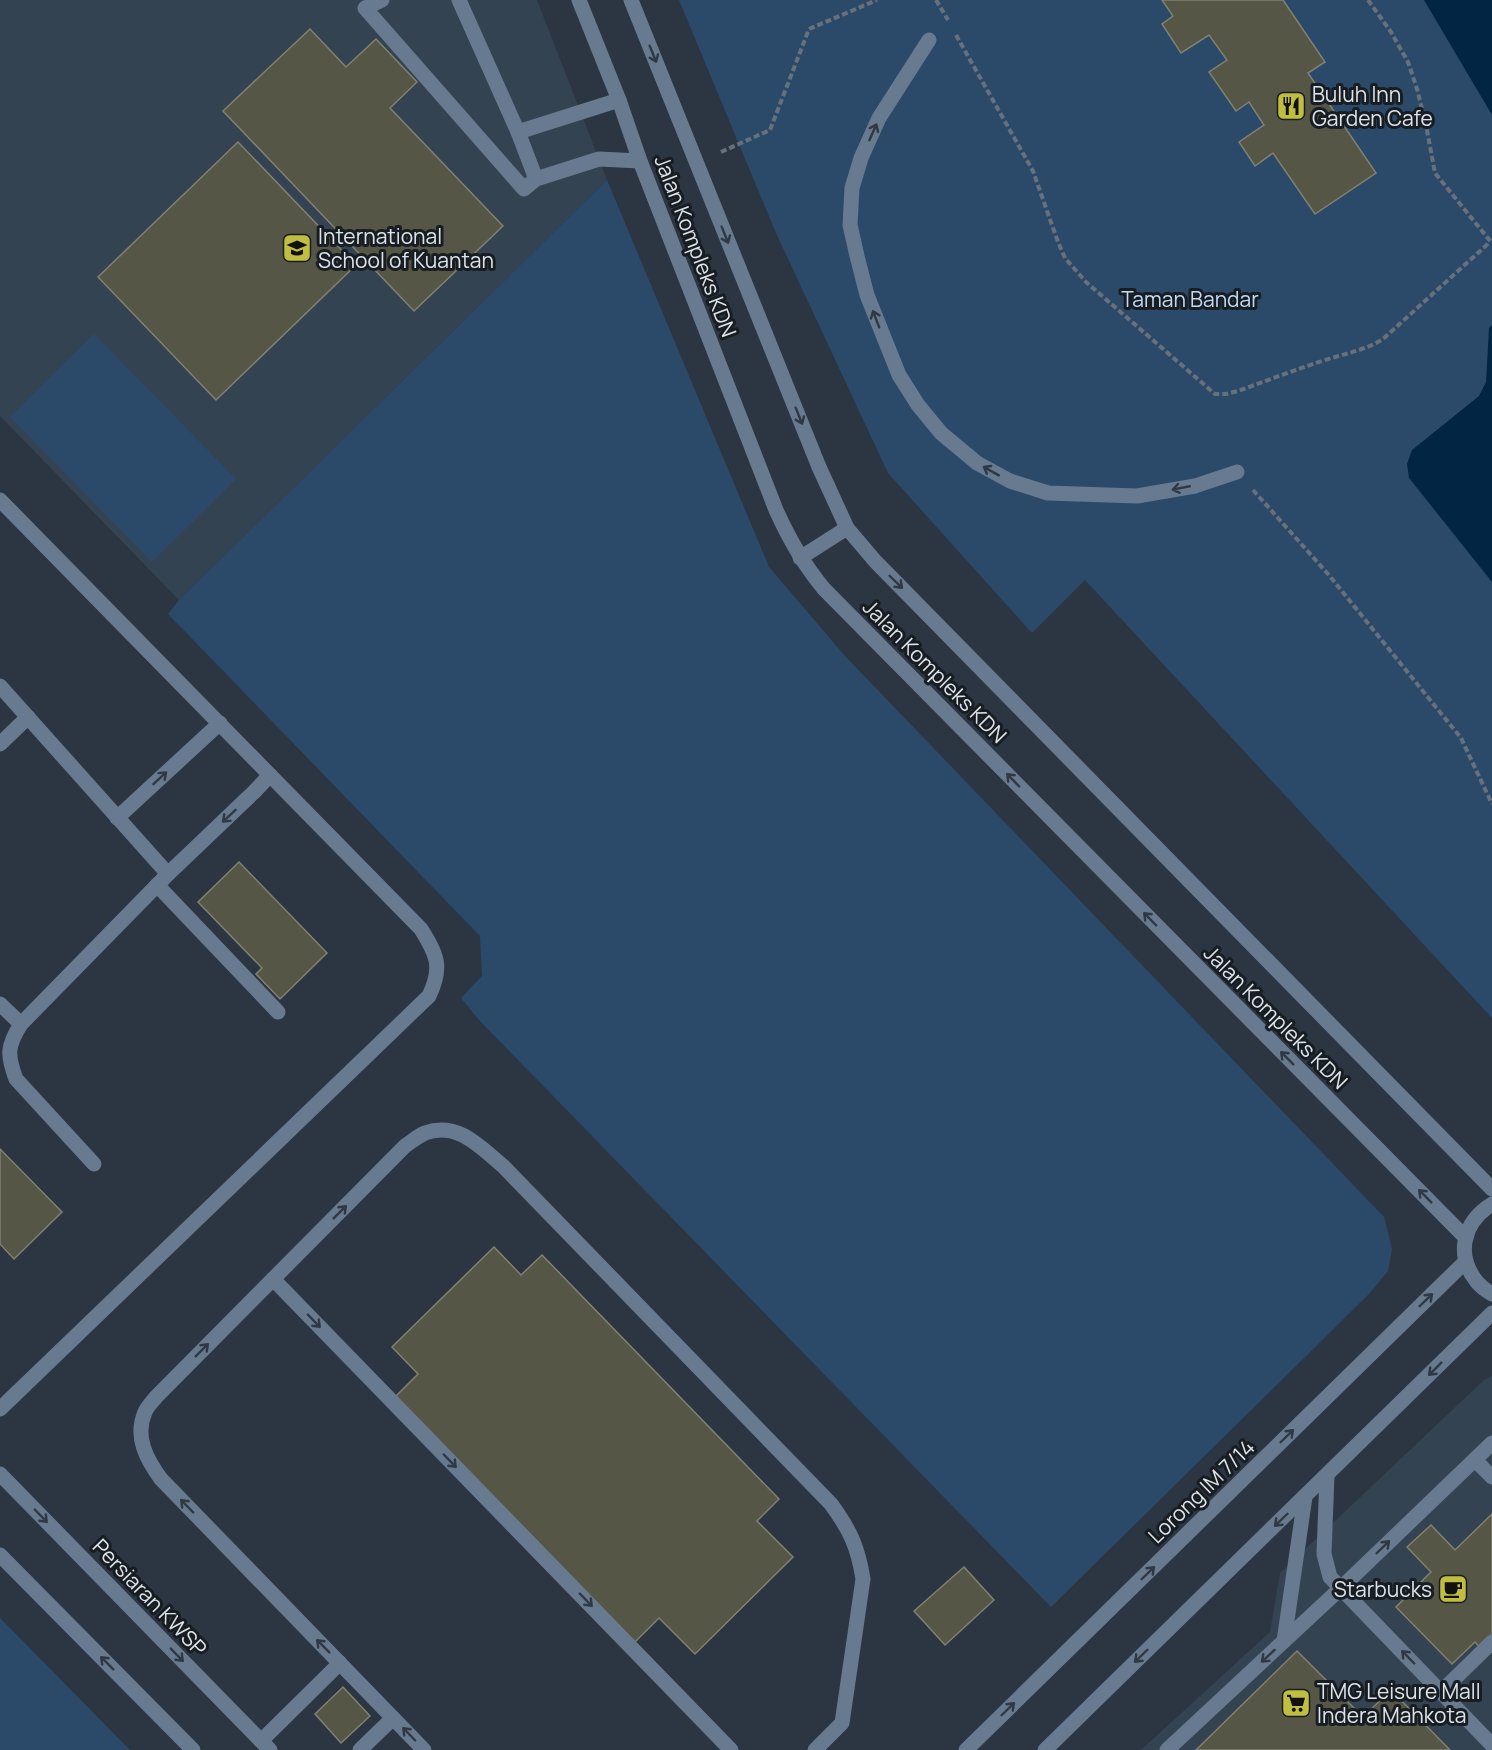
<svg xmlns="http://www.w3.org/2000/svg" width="1492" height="1750" font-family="Manrope,sans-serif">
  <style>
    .built { fill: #344352 }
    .green { fill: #2b4a6a }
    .water { fill: #032544 }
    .building { fill: #565647; stroke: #818171; stroke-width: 1.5 }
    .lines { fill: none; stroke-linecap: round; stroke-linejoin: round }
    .path { stroke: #68717b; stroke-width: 4; stroke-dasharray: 6 3; stroke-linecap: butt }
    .minor { stroke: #677a8f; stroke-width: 15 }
    .oneway { stroke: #303943 }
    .labels { text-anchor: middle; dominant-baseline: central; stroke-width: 6; stroke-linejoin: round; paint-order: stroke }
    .poi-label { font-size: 21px; fill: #dce3ea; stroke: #181d22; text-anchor: start }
    .street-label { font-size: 21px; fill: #dce3ea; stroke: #181d22 }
    .park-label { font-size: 21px; fill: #c1daf6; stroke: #181d22 }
  </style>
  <rect width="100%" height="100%" fill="#2c3642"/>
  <!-- built -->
  <g class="built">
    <path d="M0,0h537l70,180 -428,420 -179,-184z"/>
    <path d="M1492,1376v374h-351l129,-118 10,-59 204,-193z"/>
  </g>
  <!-- green -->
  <g class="green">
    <path d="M679,0h813v1018l-407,-438 -53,53 -144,-160 -112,-240z"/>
    <path d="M607,180l162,387 76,89 539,561 8,32 -4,22 -20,24 -317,312 -572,-587 -18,-22 21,-22 -2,-40 -312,-322 11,-14z"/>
    <path d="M94,334l142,145 -84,83 -142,-145z"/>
    <path d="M0,1618l130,132h-130z"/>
  </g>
  <!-- water -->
  <g class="water">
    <path d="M1424,0h68v115z"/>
    <path d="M1492,325v257l-83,-104 -2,-14 5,-14 67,-54 7,-14 3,-54z"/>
  </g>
  <!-- building -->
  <g class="building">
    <path d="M1162,0h121l42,62 -17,11 68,100 -61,41 -42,-61 -18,13 -16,-24 25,-17 -15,-23 -13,9 -27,-39 18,-12 -18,-25 -28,18 -19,-29 11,-8z"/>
    <path d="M310,29l36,38 30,-28 41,43 -27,26 113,118 -89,85 -191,-200z"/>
    <path d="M238,142l118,123 -140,135 -118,-123z"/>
    <path d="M239,862l88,91 -47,46 -24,-25 6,-6 -64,-66z"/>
    <path d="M0,1149l62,63 -48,47 -14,-15z"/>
    <path d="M494,1247l27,28 21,-20 237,244 -22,22 36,36 -98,97 -36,-36 -25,25 -239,-246 23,-23 -26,-27z"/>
    <path d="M1492,1514v136l-5,5 -12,-13 -23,22 -56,-57 35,-35 -24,-25 24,-22 24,25z"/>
    <path d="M964,1567l30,33 -49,45 -31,-34z"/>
    <path d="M1297,1651l66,66 28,-27 59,60h-254z"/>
    <path d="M343,1687l27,29 -29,27 -26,-29z"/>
  </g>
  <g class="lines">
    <!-- path -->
    <g class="path">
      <path d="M936,0l12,20"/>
      <path d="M1368,0l23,32 17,30 9,27 9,36 9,48 56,69"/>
      <path d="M956,35l77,136 25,71 7,16 21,24 129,112h11l12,-3c28,-10 56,-21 84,-30 21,-7 42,-10 61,-22l107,-97"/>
      <path d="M721,152l49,-22 39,-101 68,-29"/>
      <path d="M1253,490l75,84 133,164 31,66"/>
    </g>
    <!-- minor -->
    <g class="minor">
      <path d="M382,0l-17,8 159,181 12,-10 63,-20 41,2"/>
      <path d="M459,0l59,132 18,47"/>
      <path d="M579,0l40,100 21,61 136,349c13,29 28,55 48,79l642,649"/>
      <path d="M631,0l188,467 28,61 28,33 617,628"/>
      <path d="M929,40l-50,78 -18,40 -9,30 -2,37 7,31 10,39 32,80 19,30 23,28 36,30 33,18 38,12 89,3 58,-10 42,-14"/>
      <path d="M518,132l101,-32"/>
      <path d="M0,500l421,429c16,26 22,38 8,67l-429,413"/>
      <path d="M800,558l47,-30"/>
      <path d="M0,686l168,188"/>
      <path d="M0,744l28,-27"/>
      <path d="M117,818l103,-95"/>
      <path d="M157,885l121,127"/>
      <path d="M0,1004l21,20"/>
      <path d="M94,1164l-78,-85c-9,-24 -9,-33 5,-55l147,-150 87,-83 15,-16"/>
      <path d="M1492,1204c-29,18 -37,51 -15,78 4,5 10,9 15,12"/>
      <path d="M273,1279l458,471"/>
      <path d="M1475,1460l17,17"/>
      <path d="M0,1474l270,276"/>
      <path d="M1327,1475l-3,79 6,23 162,168"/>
      <path d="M0,1555l193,195"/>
      <path d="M1284,1641l21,-144"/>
      <path d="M1441,1692l51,-50"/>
      <path d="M261,1741l79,-78"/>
      <path d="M360,1750l33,-32"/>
      <path d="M424,1750l-263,-271c-14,-19 -27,-42 -16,-67 2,-5 7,-10 11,-15l249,-251c6,-4 13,-10 20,-13 33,-12 55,14 78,33l328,338c19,26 27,43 32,75l-21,144 -27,27"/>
      <path d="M966,1750l500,-489"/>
      <path d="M1045,1750l447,-437"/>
      <path d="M1167,1750l174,-162 151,-145"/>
    </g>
  </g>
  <!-- one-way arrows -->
  <defs><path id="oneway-shaft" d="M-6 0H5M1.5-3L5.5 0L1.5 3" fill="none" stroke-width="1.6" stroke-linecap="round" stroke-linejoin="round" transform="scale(1.5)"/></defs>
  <g class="oneway">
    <use href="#oneway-shaft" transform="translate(653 54) rotate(68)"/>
    <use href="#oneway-shaft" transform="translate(873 132) rotate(-66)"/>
    <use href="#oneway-shaft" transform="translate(725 235) rotate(68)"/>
    <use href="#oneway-shaft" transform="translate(876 319) rotate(-111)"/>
    <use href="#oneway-shaft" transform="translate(799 416) rotate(68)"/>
    <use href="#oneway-shaft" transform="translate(991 471) rotate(-151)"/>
    <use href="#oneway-shaft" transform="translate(1181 488) rotate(169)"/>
    <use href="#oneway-shaft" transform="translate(896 582) rotate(44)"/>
    <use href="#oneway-shaft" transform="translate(160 778) rotate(-43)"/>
    <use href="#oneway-shaft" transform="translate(1013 780) rotate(-134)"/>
    <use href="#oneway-shaft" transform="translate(229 816) rotate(137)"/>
    <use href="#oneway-shaft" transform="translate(1150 919) rotate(-134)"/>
    <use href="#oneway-shaft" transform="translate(1287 1058) rotate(-135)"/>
    <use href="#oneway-shaft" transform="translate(1425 1196) rotate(-135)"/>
    <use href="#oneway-shaft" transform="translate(340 1212) rotate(-45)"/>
    <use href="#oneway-shaft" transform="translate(1426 1300) rotate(-44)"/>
    <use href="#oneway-shaft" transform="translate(314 1321) rotate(46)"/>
    <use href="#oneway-shaft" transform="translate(202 1350) rotate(-45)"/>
    <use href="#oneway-shaft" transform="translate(1435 1369) rotate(135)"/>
    <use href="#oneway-shaft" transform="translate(1287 1436) rotate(-44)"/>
    <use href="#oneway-shaft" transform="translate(450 1461) rotate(46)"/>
    <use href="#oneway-shaft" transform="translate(187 1506) rotate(-134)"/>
    <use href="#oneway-shaft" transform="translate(41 1516) rotate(46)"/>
    <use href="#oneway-shaft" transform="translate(1281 1520) rotate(136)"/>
    <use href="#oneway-shaft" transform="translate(1383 1547) rotate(-44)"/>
    <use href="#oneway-shaft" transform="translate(1148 1573) rotate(-44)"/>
    <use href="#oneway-shaft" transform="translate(586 1600) rotate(46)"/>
    <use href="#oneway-shaft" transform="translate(323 1646) rotate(-135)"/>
    <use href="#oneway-shaft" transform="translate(177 1655) rotate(46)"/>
    <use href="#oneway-shaft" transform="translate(1141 1656) rotate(136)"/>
    <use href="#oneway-shaft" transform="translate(1268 1656) rotate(137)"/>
    <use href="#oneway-shaft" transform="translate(1408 1657) rotate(-134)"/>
    <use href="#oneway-shaft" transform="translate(107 1663) rotate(-135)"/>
    <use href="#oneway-shaft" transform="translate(1008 1709) rotate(-44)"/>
    <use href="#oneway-shaft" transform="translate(409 1734) rotate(-134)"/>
  </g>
  <!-- icons -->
  <defs>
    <g id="restaurant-square" transform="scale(1.5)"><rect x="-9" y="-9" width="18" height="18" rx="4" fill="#c0be41" stroke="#181d22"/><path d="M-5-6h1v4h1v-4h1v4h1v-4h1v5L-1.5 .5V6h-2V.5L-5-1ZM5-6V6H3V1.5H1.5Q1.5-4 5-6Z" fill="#111"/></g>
    <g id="school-square" transform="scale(1.5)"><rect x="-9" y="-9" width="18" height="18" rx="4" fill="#c0be41" stroke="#181d22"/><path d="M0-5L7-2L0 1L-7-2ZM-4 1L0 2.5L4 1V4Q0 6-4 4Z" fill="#111"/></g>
    <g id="cafe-square" transform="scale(1.5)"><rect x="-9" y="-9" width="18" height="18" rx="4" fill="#c0be41" stroke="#181d22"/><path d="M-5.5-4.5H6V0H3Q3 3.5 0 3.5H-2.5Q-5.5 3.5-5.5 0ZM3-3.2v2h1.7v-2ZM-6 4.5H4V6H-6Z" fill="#111"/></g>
    <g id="supermarket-square" transform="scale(1.5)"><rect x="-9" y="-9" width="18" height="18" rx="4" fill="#c0be41" stroke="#181d22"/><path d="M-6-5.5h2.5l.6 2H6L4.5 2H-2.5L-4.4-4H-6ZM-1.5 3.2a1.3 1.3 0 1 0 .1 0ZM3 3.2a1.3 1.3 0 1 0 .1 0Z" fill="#111"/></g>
  </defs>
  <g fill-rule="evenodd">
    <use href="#restaurant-square" x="1291" y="106"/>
    <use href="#school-square" x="297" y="248"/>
    <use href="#cafe-square" x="1453" y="1589"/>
    <use href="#supermarket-square" x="1296" y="1703"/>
  </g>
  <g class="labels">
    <!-- poi labels -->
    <g class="poi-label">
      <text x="1312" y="94">Buluh Inn<tspan x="1312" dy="24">Garden Cafe</tspan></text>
      <text x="318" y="236">International<tspan x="318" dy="24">School of Kuantan</tspan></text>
      <text x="1432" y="1589" text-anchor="end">Starbucks</text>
      <text x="1317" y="1691">TMG Leisure Mall<tspan x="1317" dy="24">Indera Mahkota</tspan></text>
    </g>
    <!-- street labels -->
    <g class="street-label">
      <text transform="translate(696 246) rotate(69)">Jalan Kompleks KDN</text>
      <text transform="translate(935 671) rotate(45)">Jalan Kompleks KDN</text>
      <text transform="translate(1276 1017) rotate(45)">Jalan Kompleks KDN</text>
      <text transform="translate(1201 1491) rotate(-44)">Lorong IM 7/14</text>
      <text transform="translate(150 1597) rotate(46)">Persiaran KWSP</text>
    </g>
    <!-- park labels -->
    <g class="park-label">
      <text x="1190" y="299">Taman Bandar</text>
    </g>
  </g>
</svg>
